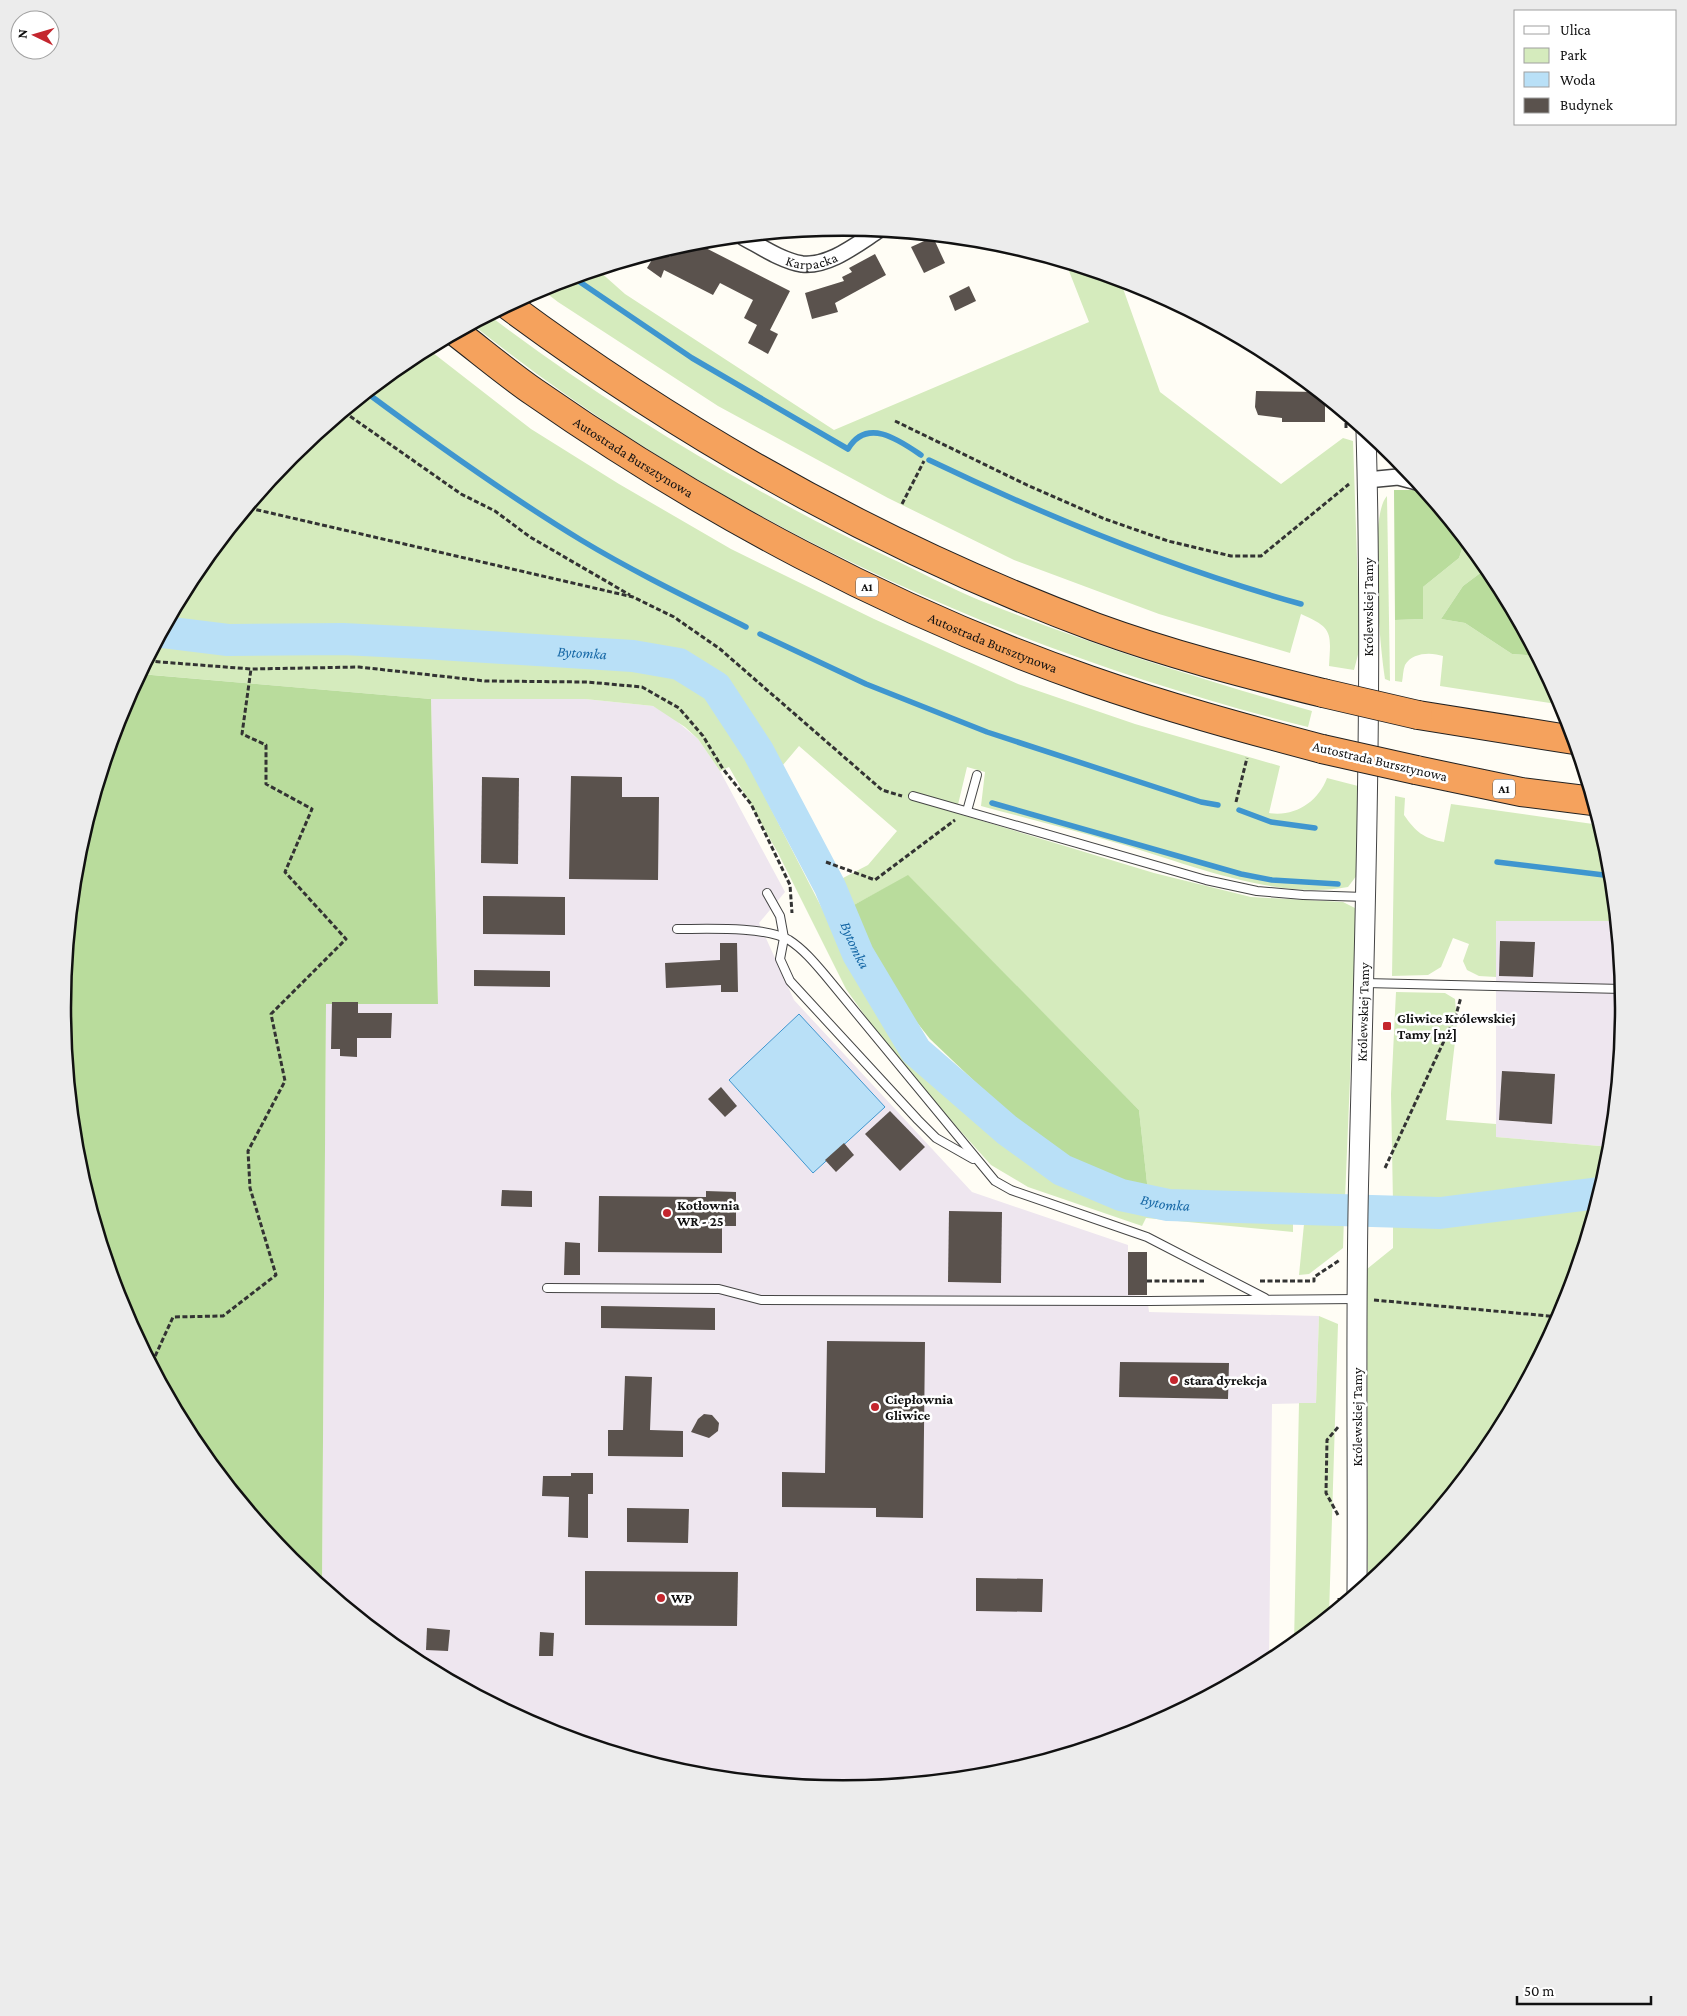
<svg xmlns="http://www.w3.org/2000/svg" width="1687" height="2016" font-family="'Crimson Pro',serif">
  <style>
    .industrial { fill: #eee6ef }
    .green { fill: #d5ebbd }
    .forest { fill: #b9dc9c }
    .water { fill: #b9e0f7; stroke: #3f96cf }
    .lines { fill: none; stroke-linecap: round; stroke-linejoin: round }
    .stream { stroke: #3f96cf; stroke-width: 5.5 }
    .river { stroke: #b9e0f7; stroke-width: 32 }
    .building { fill: #5a524d }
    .service-casing { stroke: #444; stroke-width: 10 }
    .minor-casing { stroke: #444; stroke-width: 18 }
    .tertiary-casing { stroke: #444; stroke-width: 21 }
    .motorway-casing { stroke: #222; stroke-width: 30 }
    .path { stroke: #333; stroke-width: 3; stroke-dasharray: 5 2.5; stroke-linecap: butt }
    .service { stroke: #fff; stroke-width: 8 }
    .minor { stroke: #fff; stroke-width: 15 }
    .tertiary { stroke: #fff; stroke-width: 19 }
    .motorway { stroke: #f5a25d; stroke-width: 28 }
    .motorway-bridge-casing { stroke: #222; stroke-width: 30; stroke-linecap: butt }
    .motorway-bridge { stroke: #f5a25d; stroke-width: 28 }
    .poi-dot { fill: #c4262e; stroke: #fff; stroke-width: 2 }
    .labels { text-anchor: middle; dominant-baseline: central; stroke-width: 5; stroke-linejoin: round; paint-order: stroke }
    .shield { fill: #fff; stroke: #585858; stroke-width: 1 }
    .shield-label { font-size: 12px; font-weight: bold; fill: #111 }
    .street-label { font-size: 14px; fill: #111; stroke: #fff }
    .poi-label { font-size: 14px; font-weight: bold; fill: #111; stroke: #fff; text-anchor: start }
    .water-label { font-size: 15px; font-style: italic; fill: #1768a6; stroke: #fff }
    .rim { fill: none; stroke: #111; stroke-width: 2.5 }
  </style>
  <rect width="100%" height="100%" fill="#fffdf5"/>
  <!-- industrial -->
  <g class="industrial">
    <path d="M431,699h154l68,7 15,8 30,25 22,32 65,121 -26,31 35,77 178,192 156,53v50l19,1 2,16 170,4 -3,87 -44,1 -3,258 -127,68 -146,44 -153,15 -152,-15 -147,-45 -135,-72 -87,-72 4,-581h112z"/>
    <path d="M1496,921h120l8,87 -13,139 -115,-10z"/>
  </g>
  <!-- green -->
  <g class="green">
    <path d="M1078,267l42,13 40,112 121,92 62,-46 10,3 7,206 -6,23 -25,-4c2,-34 4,-38 -28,-52l-11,39 -131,-39 -145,-54 -126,-62 -170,-92 -160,-104 -17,-13 57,-19 27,24 209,136 255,-108 -20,-51z"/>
    <path d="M490,316c123,93 258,174 398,241 30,14 60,30 91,43 109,44 220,79 333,111l-4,16c-301,-75 -592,-208 -835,-402z"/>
    <path d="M428,349l103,80 88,55 112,65 143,70 144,65 117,40 145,42 -11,47c26,4 49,-11 58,-35l31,8 -1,89 -9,12c-72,14 -162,-24 -231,-44 -45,-13 -91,-25 -136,-37l4,-34 -18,-5 -11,46 198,60 97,24 92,5 14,7 -12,290 -163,-1 -34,-6 -9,-82 -231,-234 -56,30 -39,-63 5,-5 25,40 25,-13 29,-34 -98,-85 -22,26 -11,-28 -8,7 -13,7 108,211 56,86 107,94 65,41 69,19 143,7v16l-147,-14 -4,8 -114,-39 -37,-22 -96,-107 -49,-69 -68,-136 -49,-86 -9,4 -22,-32 -13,-12 -32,-21 -68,-7h-154l-290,-25 53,-100 97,-118 119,-98z"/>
    <path d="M1387,496l3,185 -5,-2c-5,-29 -17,-164 2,-183z"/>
    <path d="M1465,540l22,28 -24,18 -22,33 24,4 47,31 25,2 26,49 -123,-19 3,-30c-11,-4 -31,-4 -38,9 -2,5 -2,12 -3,17l-7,-1v-61l28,-1v-32l36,-29z"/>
    <path d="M1395,796l10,2 -1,17c12,17 19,23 40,27l7,-38 149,21 10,31 6,65h-120v56l-17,-1 -12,-6 -4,-9 6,-17 -16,-6 -12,29 -13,8 -36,1z"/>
    <path d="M1396,992l49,1 10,6 2,25 -11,96 50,4v13l115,10 -9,37 -15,-2 -134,17 -60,4 -2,-109z"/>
    <path d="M1597,1202l-32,105 -72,135 -97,118 -28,23 -1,-314 26,-21v-28l40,6z"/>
    <path d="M1305,1214l39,3 -1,31 -34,26 -10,1z"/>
    <path d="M1319,1316l19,8 -9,291 -35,29 5,-241h17z"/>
  </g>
  <!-- forest -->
  <g class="forest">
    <path d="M1392,452l19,22 -16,-3z"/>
    <path d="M1394,490h21l16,9 34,41 -6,18 -36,29v32l-28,1z"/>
    <path d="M1487,568l6,6 44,82 -25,-2 -47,-31 -24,-4 22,-33z"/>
    <path d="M140,674l291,25 7,305h-112l-4,581 -31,-25 -97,-118 -72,-135 -45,-147 -14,-152 15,-153 44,-146z"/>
    <path d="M908,875l231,235 9,82 -65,-23 -51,-33 -102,-97 -40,-51 -38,-82z"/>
  </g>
  <!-- water -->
  <path class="water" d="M799,1014l86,93 -72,66 -84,-93z"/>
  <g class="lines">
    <!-- stream -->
    <g class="stream">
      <path d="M574,278l118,80 156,91c19,-32 51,-9 73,6"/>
      <path d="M367,393c70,52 140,102 214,147 53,32 109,59 165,87"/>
      <path d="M929,460c121,58 243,108 372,144"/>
      <path d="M760,634l106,50 121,48 214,70 17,3"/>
      <path d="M992,803l249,71 31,6 66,4"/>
      <path d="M1239,810l32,12 44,6"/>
      <path d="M1497,862l115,14"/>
    </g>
    <!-- river -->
    <path class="river" id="s1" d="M163,632l65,8 115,-1 80,4 210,13 46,8 37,23 42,64 72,136 28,67 58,97 91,79 55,40 59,25 47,10 272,8 159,-20"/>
  </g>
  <!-- building -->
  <g class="building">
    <path d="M933,237l12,26 -21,10 -13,-26z"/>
    <path d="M694,242l96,49 -20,39 8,4 -10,20 -20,-11 9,-18 -13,-7 9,-18 -33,-17 -7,12 -49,-25 -3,8 -14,-10 9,-15 4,-2 10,6 5,-10z"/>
    <path d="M875,254l11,21 -51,28 3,9 -26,7 -7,-26 39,-12 -2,-4 10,-5 -3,-4z"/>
    <path d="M969,286l7,15 -21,10 -6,-15z"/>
    <path d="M1256,391l62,1 7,6v24h-43v-4l-24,-3 -3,-8z"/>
    <path d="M571,776l51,1v20h37l-1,83 -89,-1z"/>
    <path d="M482,777l37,1 -1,86 -37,-1z"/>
    <path d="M483,896l82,1v38l-82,-1z"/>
    <path d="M1500,941l35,1 -2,35 -34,-1z"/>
    <path d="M720,943h17l1,49h-17v-7l-55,3 -1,-25 55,-3z"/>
    <path d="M474,970l76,1v16l-76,-1z"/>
    <path d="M332,1002h26v11h34l-1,25h-34v19l-17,-1v-7h-9z"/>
    <path d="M1502,1071l53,3 -3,50 -53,-4z"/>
    <path d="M721,1087l16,19 -12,11 -17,-18z"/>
    <path d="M890,1111l35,36 -25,24 -35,-37z"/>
    <path d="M844,1143l10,12 -18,17 -11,-12z"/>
    <path d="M502,1190l30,1v16l-31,-1z"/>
    <path d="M706,1191l30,1v34h-14v27l-124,-1 1,-56 107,1z"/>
    <path d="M949,1211l53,1 -1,71 -53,-1z"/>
    <path d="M565,1242l15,1v32h-16z"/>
    <rect x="1128" y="1252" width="19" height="43"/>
    <path d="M601,1306l114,2v22l-114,-2z"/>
    <path d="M827,1341l98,1 -2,176 -47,-1v-9l-94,-1v-35l43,1z"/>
    <path d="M1120,1362l109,1 -1,36 -109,-2z"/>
    <path d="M625,1376l27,1 -2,53 33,1v26l-75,-1v-26h15z"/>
    <path d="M704,1414l8,1 7,8 -1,8 -9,7 -18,-6 7,-13z"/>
    <path d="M571,1473h22v21h-5v44l-20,-1 1,-40 -27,-1 1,-20h28z"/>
    <path d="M627,1508l62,1 -1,34 -61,-1z"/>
    <path d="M585,1571l153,1 -1,54 -152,-1z"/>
    <path d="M976,1578l67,1 -1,33 -66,-1z"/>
    <path d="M427,1628l23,2 -2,21 -22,-1z"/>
    <path d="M540,1632l14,1 -1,23h-14z"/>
  </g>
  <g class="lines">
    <!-- service casing -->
    <g class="service-casing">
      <g id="service">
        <path d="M913,796l293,84 51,11 46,4 62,2"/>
        <path d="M967,811l10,-36"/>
        <path d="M767,893l13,23 4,22 -4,21 10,22 128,139 18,18 37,21"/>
        <path d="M677,929c29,0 88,-3 112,11 14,9 25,22 36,35l170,206 16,9 136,47 118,61"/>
        <path d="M1365,983l258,6"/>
        <path d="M547,1288l172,1 42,11 388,1 208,-2"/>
      </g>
    </g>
    <!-- minor casing -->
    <g class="minor-casing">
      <g id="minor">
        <path id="s2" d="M743,237c17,9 39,24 59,27 27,3 55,-20 77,-34"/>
        <path d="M1367,480l31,-3 19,5"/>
      </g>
    </g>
    <!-- tertiary casing -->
    <g class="tertiary-casing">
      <g id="tertiary">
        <path id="s3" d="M1357,1592c1,-142 -2,-284 2,-426 6,-245 14,-490 7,-735"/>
      </g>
    </g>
    <!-- motorway casing -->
    <g class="motorway-casing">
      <g id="motorway">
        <path d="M509,306c181,134 374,242 586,321 74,27 151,47 228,66"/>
        <path id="s4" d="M457,333c26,20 51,41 77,59 169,118 360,220 555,288 77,27 154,48 233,69"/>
        <path d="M1418,715l156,25"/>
        <path d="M1416,770l105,22 72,9"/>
      </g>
    </g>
    <!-- path -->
    <g class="path">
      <path d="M344,412l117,82 34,17 35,26 100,58"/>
      <path d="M895,421l132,64 78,34 63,22 63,15h30l88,-72"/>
      <path d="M1346,428v-13"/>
      <path d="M902,504l22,-43"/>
      <path d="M249,508l384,89 41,20 46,32 162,141 20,6"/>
      <path d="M148,661l103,8 108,-2 126,14 102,1 55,5 37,21 24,28 20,33 28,35 39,81 2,28"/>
      <path d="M1236,802l11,-44"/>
      <path d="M826,862l49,18 80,-60"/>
      <path d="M1385,1168l71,-153 5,-18"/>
      <path d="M1147,1281h57"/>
      <path d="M1260,1281h54v-4l26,-17"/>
      <path d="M1374,1300l186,17"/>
      <path d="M152,1363l21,-46 50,-1 53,-41 -26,-87 -2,-37 37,-70 -14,-67 75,-75 -61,-67 27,-63 -46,-25v-39l-24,-11 9,-65"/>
      <path d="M1338,1515l-12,-22 1,-53 12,-14"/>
      <path d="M1339,1607v-9"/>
    </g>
    <!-- service -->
    <use href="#service" class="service"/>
    <!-- minor -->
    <use href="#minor" class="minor"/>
    <!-- tertiary -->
    <use href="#tertiary" class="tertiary"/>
    <!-- motorway -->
    <use href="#motorway" class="motorway"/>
    <!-- motorway-bridge casing -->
    <g class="motorway-bridge-casing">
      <g id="motorway-bridge">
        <path d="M1323,693l95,22"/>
        <path d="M1322,749l94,21"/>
      </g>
    </g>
    <!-- motorway-bridge -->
    <use href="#motorway-bridge" class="motorway-bridge"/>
  </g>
  <!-- markers -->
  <g class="poi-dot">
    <rect x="1382" y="1021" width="10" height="10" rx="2.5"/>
    <circle cx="667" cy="1213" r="5"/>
    <circle cx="1174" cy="1380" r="5"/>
    <circle cx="875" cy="1407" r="5"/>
    <circle cx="661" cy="1598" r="5"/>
  </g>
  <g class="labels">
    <!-- shield labels -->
    <g class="shield">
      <rect x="856" y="577.5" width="22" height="19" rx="4"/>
      <rect x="1493" y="779.5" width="22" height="19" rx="4"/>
    </g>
    <g class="shield-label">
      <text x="867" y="587">A1</text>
      <text x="1504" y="789">A1</text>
    </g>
    <!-- street labels -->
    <g class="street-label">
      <text stroke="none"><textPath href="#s2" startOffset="75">Karpacka</textPath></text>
      <text stroke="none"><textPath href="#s4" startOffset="216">Autostrada Bursztynowa</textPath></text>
      <text transform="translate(1368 607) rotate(-90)">Królewskiej Tamy</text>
      <text stroke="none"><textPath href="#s4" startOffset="621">Autostrada Bursztynowa</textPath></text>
      <text transform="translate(1380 761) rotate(13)">Autostrada Bursztynowa</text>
      <text stroke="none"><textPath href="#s3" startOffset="580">Królewskiej Tamy</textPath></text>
      <text transform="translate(1357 1417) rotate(-90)">Królewskiej Tamy</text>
    </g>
    <!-- poi labels -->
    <g class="poi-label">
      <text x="1397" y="1018">Gliwice Królewskiej<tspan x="1397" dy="16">Tamy [nż]</tspan></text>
      <text x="677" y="1205">Kotłownia<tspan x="677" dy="16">WR - 25</tspan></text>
      <text x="1184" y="1380">stara dyrekcja</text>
      <text x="885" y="1399">Ciepłownia<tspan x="885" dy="16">Gliwice</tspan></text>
      <text x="671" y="1598">WP</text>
    </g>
    <!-- water labels -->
    <g class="water-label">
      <text stroke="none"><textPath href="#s1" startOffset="420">Bytomka</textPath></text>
      <text stroke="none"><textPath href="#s1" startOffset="855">Bytomka</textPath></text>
      <text stroke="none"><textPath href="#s1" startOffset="1275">Bytomka</textPath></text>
    </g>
  </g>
  <!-- crop -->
  <path d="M0 0H1687V2016H0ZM71 1008a772 772 0 1 1 1544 0a772 772 0 1 1-1544 0Z" fill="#ececec" fill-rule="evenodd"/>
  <path class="rim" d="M71 1008a772 772 0 1 1 1544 0a772 772 0 1 1-1544 0Z"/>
  <!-- legend -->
  <rect x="1514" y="10" width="162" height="115" fill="#ffffff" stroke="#a0a0a0"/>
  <rect x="1524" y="26" width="25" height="8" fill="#ffffff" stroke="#a0a0a0"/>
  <text x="1560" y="35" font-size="15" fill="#111111">Ulica</text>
  <rect x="1524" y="48" width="25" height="15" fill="#d5ebbd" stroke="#a0a0a0"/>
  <text x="1560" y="60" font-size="15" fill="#111111">Park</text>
  <rect x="1524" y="72" width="25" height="15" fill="#b9e0f7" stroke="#a0a0a0"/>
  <text x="1560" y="85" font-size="15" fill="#111111">Woda</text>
  <rect x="1524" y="98" width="25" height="15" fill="#5a524d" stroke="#a0a0a0"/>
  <text x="1560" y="110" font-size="15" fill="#111111">Budynek</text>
  <!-- north arrow -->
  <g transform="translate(35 35) rotate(275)"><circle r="24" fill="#ffffff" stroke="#a0a0a0"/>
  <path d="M0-4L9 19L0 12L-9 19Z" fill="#c4262e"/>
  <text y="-8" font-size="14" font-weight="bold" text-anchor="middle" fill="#111111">N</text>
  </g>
  <!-- scale -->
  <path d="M1517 1996v8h134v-8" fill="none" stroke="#111111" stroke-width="2.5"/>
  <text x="1524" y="1996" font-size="15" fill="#111111" stroke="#ffffff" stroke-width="4" paint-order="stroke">50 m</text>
</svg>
